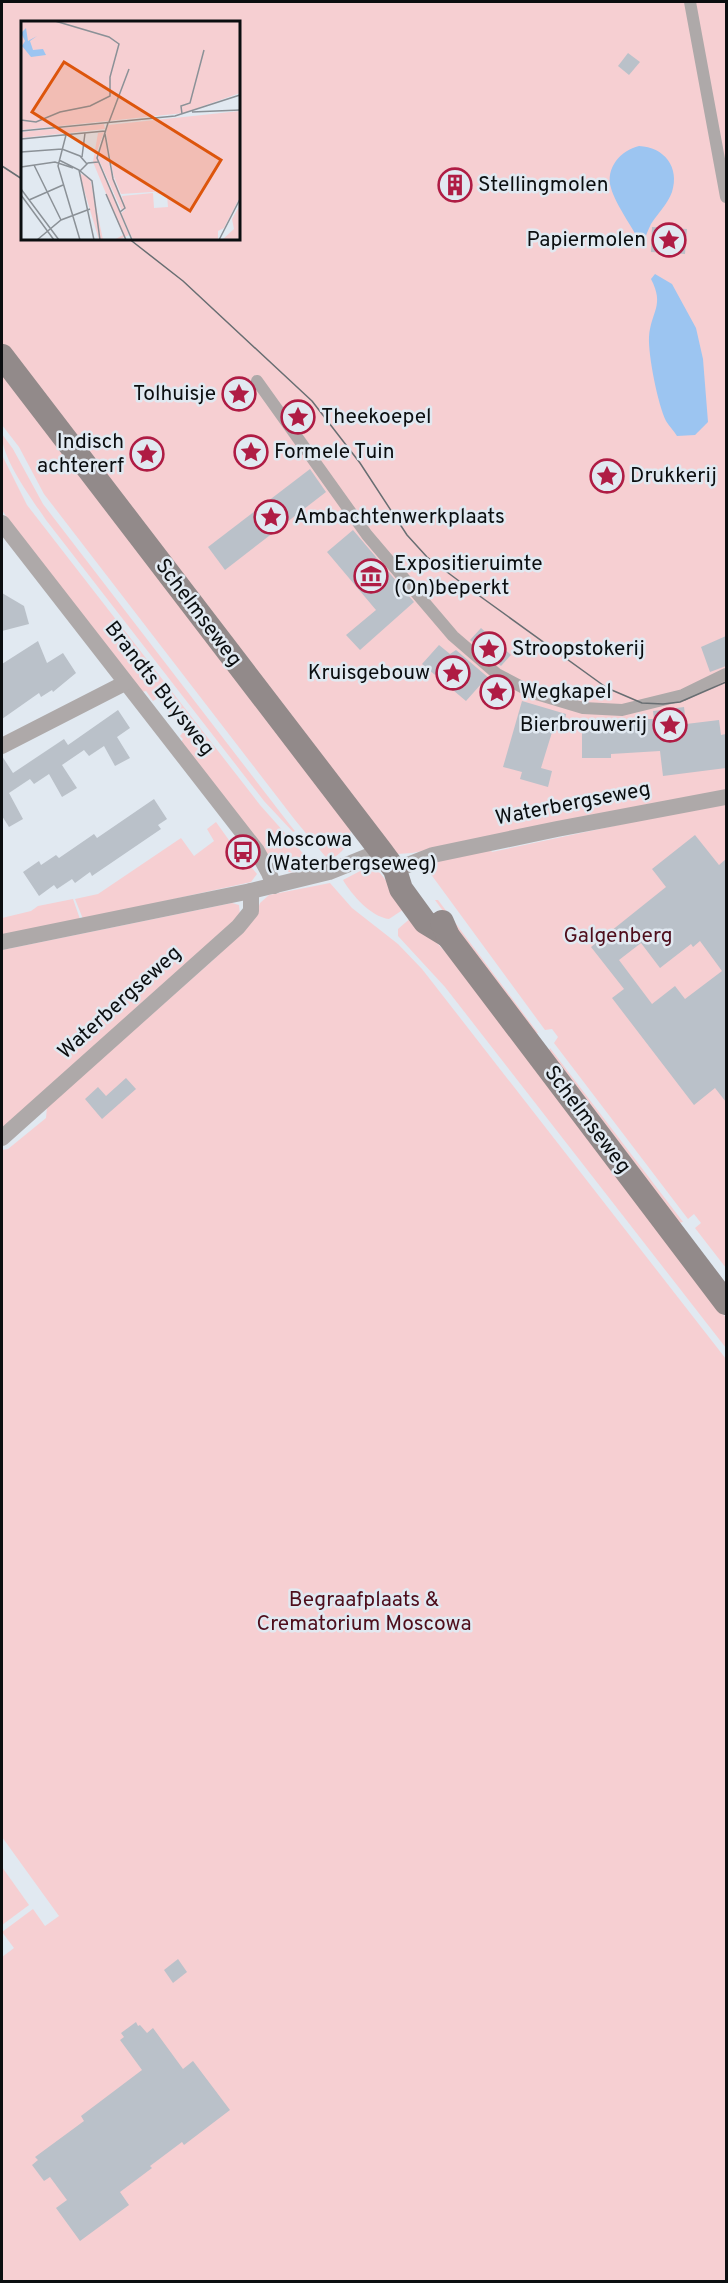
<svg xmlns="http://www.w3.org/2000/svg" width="728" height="2283" font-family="Overpass,sans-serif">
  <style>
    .green { fill: #f6cfd2; fill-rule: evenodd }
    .water { fill: #9cc5f1 }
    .building { fill: #bac1c9; fill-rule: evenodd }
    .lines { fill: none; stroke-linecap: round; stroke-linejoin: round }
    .pedestrian { stroke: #aea9a9; stroke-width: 12 }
    .minor { stroke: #aea9a9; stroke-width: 16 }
    .secondary { stroke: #928a8a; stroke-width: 24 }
    .tram { stroke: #686e72; stroke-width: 1.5 }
    .labels { text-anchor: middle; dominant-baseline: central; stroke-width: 5; stroke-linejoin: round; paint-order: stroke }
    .poi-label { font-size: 21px; fill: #0b0e10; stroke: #e1e9f1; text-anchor: start }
    .street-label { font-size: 21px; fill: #0b0e10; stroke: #e1e9f1 }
    .park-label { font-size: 21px; fill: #4e0e1c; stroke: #e1e9f1 }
    .inset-road { fill: none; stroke: #8b9197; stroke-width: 1.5 }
    .view { fill: #dd550c; fill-opacity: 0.15; stroke: #dd550c; stroke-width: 3 }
    .inset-edge { fill: none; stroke: #0b0e10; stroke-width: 3 }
  </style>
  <rect width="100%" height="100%" fill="#e1e9f1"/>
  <!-- green -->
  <g class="green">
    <path d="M2,2h724v789l-314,62 -15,1 -395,-510zM22,22h216v216h-216z"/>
    <path d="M2,371l348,455c3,17 -7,26 -21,35l-34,-41 -251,-326 -25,-47 -17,-22z"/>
    <path d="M2,434l11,15 30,55 247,321 5,6 -2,1 -29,-31 -218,-281c-14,-21 -45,-62 -44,-86z"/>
    <path d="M2,455l25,50 233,300 56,63c-16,5 -25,8 -40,-2l-95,-124 2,-3 -3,-3 4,-5 -26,-33 -5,3 -7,-10 -4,1 -134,-173 -6,-9z"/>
    <path d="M726,802v466l-31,-40 6,-5 -7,-9 -6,5 -134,-176 4,-6 -6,-8 -7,1 -115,-157 1,-10 59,-14 2,3z"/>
    <path d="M216,822l25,35h2l14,17 -6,8 -168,37 -8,-20 23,-5 83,-56 13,18 20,-15 -7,-12z"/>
    <path d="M362,870l14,1 4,2 27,34 -18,12c-18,-2 -37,-24 -46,-39z"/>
    <path d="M330,883l22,25 46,36 24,25 304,390v922h-724v-324l12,-9 -12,-16 31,-23 12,17 14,-10 -57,-79v-687l6,-1 38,-31 1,-11 165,-146 33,-32 10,-12 5,-14 9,-8z"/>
    <path d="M73,899l7,20 -78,16v-17l29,-7 7,-5z"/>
    <path d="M435,900h3l100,133 -5,1z"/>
    <path d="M232,903l7,2 1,10 -238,214v-179z"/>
    <path d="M413,916l43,48 270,354v30l-281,-361 -47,-51v-7z"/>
    <path d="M550,1048l133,174 -5,1 -130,-170z"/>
    <path d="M2,1867l27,38 -27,20z"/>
  </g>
  <!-- water -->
  <g class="water">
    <path d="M639,146c25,1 41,21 33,46 -5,13 -14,21 -21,32 -3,6 -5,12 -8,18h-3c-8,-15 -25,-39 -29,-54 -6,-20 10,-38 28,-42z"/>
    <path d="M655,274l17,10 24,44 7,31 5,63 -13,13 -18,1c-3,-5 -8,-10 -11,-15 -8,-16 -18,-66 -17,-84 2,-26 16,-31 2,-58z"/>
  </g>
  <!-- building -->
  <g class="building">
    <path d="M628,53l12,9 -11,13 -11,-9z"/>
    <circle cx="455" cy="185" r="15"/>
    <path d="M652,227l35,2 -2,25 -34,-2z"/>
    <path d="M249,378l1,7 6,9 -3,2 2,2 -20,13 -13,-19 20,-13 2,3z"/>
    <path d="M294,400l13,18 -9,6 -7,-9z"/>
    <path d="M310,469l16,23 -101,78 -17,-23z"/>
    <path d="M353,530l61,72 -54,48 -14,-15 30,-25 -49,-58z"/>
    <path d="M2,593l22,13 5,18 -27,7z"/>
    <path d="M481,628l30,27 -10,11 -31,-26z"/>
    <path d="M726,636v30l-16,6 -9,-25z"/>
    <path d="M38,641l9,22 16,-10 13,20 -23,19 -1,-2 -11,7 -2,-4 -37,26v-55z"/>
    <path d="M439,645l11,9 6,-4 34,29 -6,6 -2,-2 -16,18 -44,-37z"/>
    <path d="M522,701l44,13 -4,18 -9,-3 -12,39 11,3 -4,16 -28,-8 2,-7 -19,-5z"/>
    <path d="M684,707l2,17 33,-4 2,15 5,-1v34l-63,8 -3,-25 -49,3v4h-29v-39h72l-1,-8z"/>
    <path d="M118,710l12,18 -13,9 13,21 -15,8 -11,-20 -15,10 -5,-6 -22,15 15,23 -15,9 -13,-23 -15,10 -4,-5 -21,14 14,26 -14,8 -7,-11v-60l11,17 51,-34 4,6z"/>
    <path d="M154,799l13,20 -9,6 3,4 -69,47 -2,-4 -15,11 -3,-4 -15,10 -3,-4 -15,11 -16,-24 16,-11 2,4 15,-10 3,3 35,-24 3,4z"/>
    <path d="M695,835l24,30 7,-6v243l-11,-14 -21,17 -82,-107 12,-9 -33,-42 75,-60 -14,-18zM700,941l22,30 -37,28 -10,-13 -23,18 -33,-44 22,-17 19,25 31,-24 2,3z"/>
    <path d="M126,1078l10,11 -34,30 -17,-20 13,-12 8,9z"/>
    <path d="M178,1959l9,13 -14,11 -9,-13z"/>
    <path d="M136,2022l2,4 2,-1 7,8 6,-5 30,41 10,-8 37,49 -46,35 -2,-3 -32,24 2,2 -32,24 9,13 -49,36 -24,-33 11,-8 -17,-23 -6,4 -12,-16 6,-5 -3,-3 49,-36 -3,-5 61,-46 -22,-30 4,-3 -3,-4z"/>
  </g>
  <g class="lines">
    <!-- pedestrian -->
    <g class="pedestrian">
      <path d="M690,2l36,195"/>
      <path d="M257,381l110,154 86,101 44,38 36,19 50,15 39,2 61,-15 43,-21"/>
    </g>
    <!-- minor -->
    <g class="minor">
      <path d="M2,523l255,328 12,22 5,13"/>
      <path d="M2,746l123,-63"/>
      <path d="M395,870l38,-15 124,-26 169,-32"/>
      <path d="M2,942l249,-51 78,-19 52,-21"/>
      <path d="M2,1138l236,-211 13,-16v-20"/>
    </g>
    <!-- secondary -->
    <g class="secondary">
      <path d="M2,356l379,495 14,19 6,19 24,33 23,14"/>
      <path d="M442,922l6,14 278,367"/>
    </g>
    <!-- tram -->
    <g class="tram">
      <path d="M2,166l20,13"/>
      <path d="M128,238l55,43 129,120 48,62 47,72 20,22 36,27 144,104 35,15 21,1 17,-2 46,-20"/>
    </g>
  </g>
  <!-- icons -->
  <defs>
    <g id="building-ring" transform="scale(1.725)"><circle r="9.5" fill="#e1e9f1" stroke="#af1c44" stroke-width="1.5"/><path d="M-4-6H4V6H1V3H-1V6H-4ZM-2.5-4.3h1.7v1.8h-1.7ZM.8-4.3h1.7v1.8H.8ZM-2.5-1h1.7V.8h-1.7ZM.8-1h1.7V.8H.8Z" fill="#af1c44"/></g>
    <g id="sight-ring" transform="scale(1.725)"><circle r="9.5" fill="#e1e9f1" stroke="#af1c44" stroke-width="1.5"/><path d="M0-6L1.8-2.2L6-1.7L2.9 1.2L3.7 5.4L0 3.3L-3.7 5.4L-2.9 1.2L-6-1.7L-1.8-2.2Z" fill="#af1c44"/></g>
    <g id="museum-ring" transform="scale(1.725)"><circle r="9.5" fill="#e1e9f1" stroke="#af1c44" stroke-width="1.5"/><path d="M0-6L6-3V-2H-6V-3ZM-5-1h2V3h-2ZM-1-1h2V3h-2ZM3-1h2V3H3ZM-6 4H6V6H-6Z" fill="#af1c44"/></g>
    <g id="bus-ring" transform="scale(1.725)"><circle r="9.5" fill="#e1e9f1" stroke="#af1c44" stroke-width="1.5"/><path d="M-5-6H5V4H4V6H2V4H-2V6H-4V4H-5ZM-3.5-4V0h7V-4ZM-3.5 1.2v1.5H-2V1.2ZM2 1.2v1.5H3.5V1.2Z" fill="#af1c44"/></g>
  </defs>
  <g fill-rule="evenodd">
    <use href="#building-ring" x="455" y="185"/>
    <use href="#sight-ring" x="669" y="240"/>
    <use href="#sight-ring" x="239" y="394"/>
    <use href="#sight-ring" x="298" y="417"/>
    <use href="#sight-ring" x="251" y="452"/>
    <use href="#sight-ring" x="147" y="454"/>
    <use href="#sight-ring" x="607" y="476"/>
    <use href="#sight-ring" x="271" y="517"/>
    <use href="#museum-ring" x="371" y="576"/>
    <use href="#sight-ring" x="489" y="649"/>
    <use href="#sight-ring" x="453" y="673"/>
    <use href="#sight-ring" x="497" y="692"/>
    <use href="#sight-ring" x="670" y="725"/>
    <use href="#bus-ring" x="243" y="852"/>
  </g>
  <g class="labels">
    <!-- poi labels -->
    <g class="poi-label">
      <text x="478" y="185">Stellingmolen</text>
      <text x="646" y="240" text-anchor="end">Papiermolen</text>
      <text x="216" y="394" text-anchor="end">Tolhuisje</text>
      <text x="321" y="417">Theekoepel</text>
      <text x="124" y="442" text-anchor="end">Indisch<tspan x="124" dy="24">achtererf</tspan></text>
      <text x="274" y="452">Formele Tuin</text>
      <text x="630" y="476">Drukkerij</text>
      <text x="294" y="517">Ambachtenwerkplaats</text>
      <text x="394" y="564">Expositieruimte<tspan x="394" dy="24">(On)beperkt</tspan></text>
      <text x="512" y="649">Stroopstokerij</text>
      <text x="430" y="673" text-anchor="end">Kruisgebouw</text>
      <text x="520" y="692">Wegkapel</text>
      <text x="647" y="725" text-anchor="end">Bierbrouwerij</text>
      <text x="266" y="840">Moscowa<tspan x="266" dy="24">(Waterbergseweg)</tspan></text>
    </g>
    <!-- street labels -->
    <g class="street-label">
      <text transform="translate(198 613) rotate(53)">Schelmseweg</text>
      <text transform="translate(159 689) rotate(52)">Brandts Buysweg</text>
      <text transform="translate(573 804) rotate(-11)">Waterbergseweg</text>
      <text transform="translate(120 1003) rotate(-42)">Waterbergseweg</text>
      <text transform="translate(587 1120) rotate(53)">Schelmseweg</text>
    </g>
    <!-- park labels -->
    <g class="park-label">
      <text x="618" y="936">Galgenberg</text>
      <text x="364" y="1600">Begraafplaats &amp;<tspan x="364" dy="24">Crematorium Moscowa</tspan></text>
    </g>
  </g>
  <!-- overview -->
  <g transform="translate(21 21)">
    <rect width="219" height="219" fill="#e1e9f1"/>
    <path d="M0,0h219v72l-56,20 -163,17zM219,90v86l-16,31 -6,3v9h-85l-12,-27 4,-3 -3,-14 31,-3 1,15 14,-1 -1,-12 -12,-2 12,-2 -46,3 -8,-20 -7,-41 2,-8zM83,103l1,5 -84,9v-6zM83,111l-8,22 33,81 -11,5h-4l9,-5 -30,-73 5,-29zM84,114l5,33 15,40 -3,3 -25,-55zM58,152l11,5 13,62h-4zM219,184v35h-18l12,-11 -2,-10z" fill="#f6cfd2"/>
    <path d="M5,7l2,13 9,-5 -7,5 3,9 10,-1 3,6 -15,2 -9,-11 3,-5 -4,-8z" fill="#9cc5f1"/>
    <path class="inset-road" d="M171,91l48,-2M161,93l-1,-8 9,-3 14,-53M0,99l15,2 24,-10 30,-6 20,-10v-19l9,-33 -10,-7 -54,-16M88,101l20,-53M87,102l-11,35 35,82M0,110l154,-15 65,-21M84,113l8,45 12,29 -5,4M45,114l-8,31 22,74M0,118l84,-8M0,131l41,-3 18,7 7,8M61,136l3,-24M38,139l20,10 15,70M13,144l27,55M0,146l34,-5 18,6M58,149l13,11 8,59M59,150l8,-8 10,-1M0,168l38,51M85,173l20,46M0,174l33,45M8,179l34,-15M16,219l24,-20 29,-11M198,219l21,-41"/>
    <path class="view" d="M43,41l157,98 -31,51 -158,-99z"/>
    <rect width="219" height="219" class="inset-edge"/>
  </g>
  <!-- border -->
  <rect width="728" height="2283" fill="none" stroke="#0b0e10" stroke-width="6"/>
</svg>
